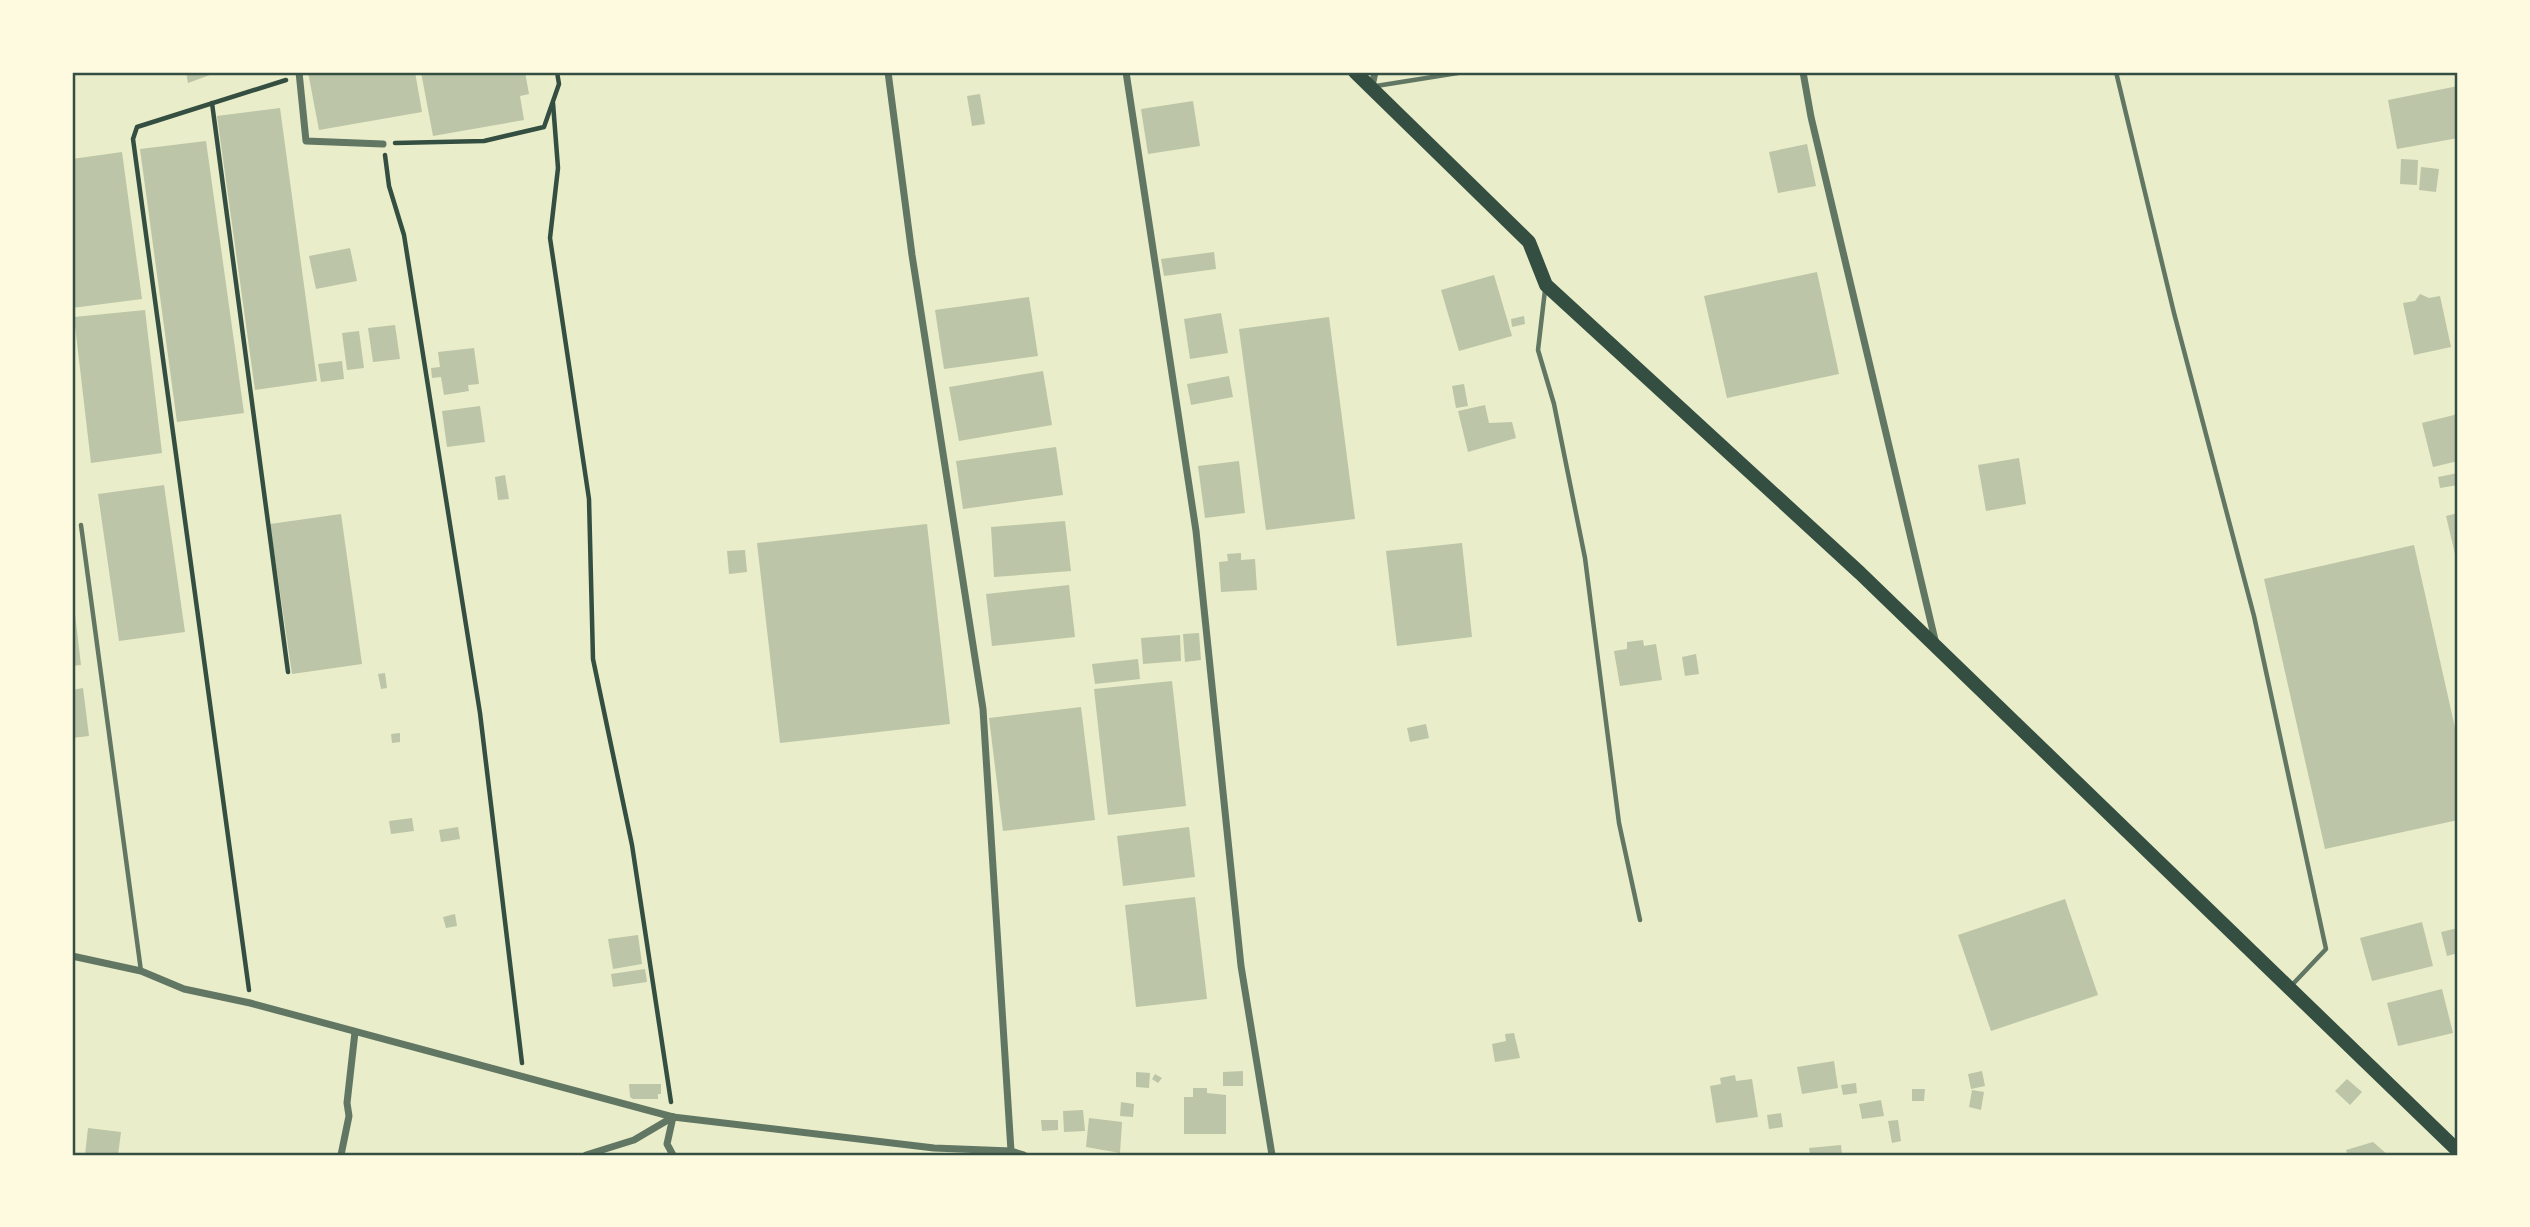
<svg xmlns="http://www.w3.org/2000/svg" width="2530" height="1227" font-family="Poppins,sans-serif">
  <style>
    .building { fill: #bcc5a7 }
    .lines { fill: none; stroke-linecap: round; stroke-linejoin: round }
    .path { stroke: #344e41; stroke-width: 4.5 }
    .service { stroke: #617663; stroke-width: 4.5 }
    .minor { stroke: #617663; stroke-width: 7 }
    .secondary { stroke: #344e41; stroke-width: 14 }
    .neatline { fill: none; stroke: #344e41; stroke-width: 2.5 }
  </style>
  <rect width="100%" height="100%" fill="#e9edc9"/>
  <!-- building -->
  <g class="building">
    <path d="M186,72h32l-30,11z"/>
    <path d="M308,72h107l7,40 -103,18z"/>
    <path d="M421,72h104l4,22 -9,2 4,24 -91,16z"/>
    <path d="M2458,86v52l-61,11 -9,-49z"/>
    <path d="M980,94l5,30 -13,2 -5,-30z"/>
    <path d="M1193,101l7,45 -52,8 -7,-45z"/>
    <path d="M280,108l37,273 -62,9 -38,-274z"/>
    <path d="M206,141l38,272 -67,9 -37,-273z"/>
    <path d="M1807,144l9,42 -38,7 -9,-41z"/>
    <path d="M122,152l20,147 -70,9v-149z"/>
    <path d="M2401,159l17,1 -1,25 -17,-1z"/>
    <path d="M2421,167l18,2 -3,23 -17,-2z"/>
    <path d="M350,248l7,33 -41,8 -7,-33z"/>
    <path d="M1214,252l2,17 -52,7 -3,-17z"/>
    <path d="M1817,272l22,102 -112,24 -23,-102z"/>
    <path d="M1494,275l18,61 -53,15 -18,-61z"/>
    <path d="M2420,294l9,4 11,-2 11,51 -37,8 -11,-52 12,-2z"/>
    <path d="M1029,297l9,59 -94,13 -9,-59z"/>
    <path d="M145,310l17,143 -71,10 -17,-146z"/>
    <path d="M1221,313l7,40 -38,6 -6,-40z"/>
    <path d="M1524,316l1,8 -13,3 -1,-8z"/>
    <path d="M1329,317l26,202 -89,11 -27,-201z"/>
    <path d="M395,325l5,34 -27,3 -5,-34z"/>
    <path d="M359,331l5,37 -17,2 -5,-37z"/>
    <path d="M474,348l5,36 -11,1 1,6 -25,4 -3,-18 -9,1 -1,-10 9,-1 -2,-15z"/>
    <path d="M342,361l2,18 -23,3 -3,-18z"/>
    <path d="M1043,371l9,54 -93,16 -10,-54z"/>
    <path d="M1229,376l4,21 -42,8 -4,-21z"/>
    <path d="M1464,384l4,22 -12,2 -4,-22z"/>
    <path d="M1485,405l4,18 23,-1 4,16 -48,14 -10,-41z"/>
    <path d="M480,406l5,36 -38,5 -5,-36z"/>
    <path d="M2458,414v47l-25,6 -11,-44z"/>
    <path d="M1056,447l7,48 -100,14 -7,-48z"/>
    <path d="M2019,458l7,46 -40,7 -8,-46z"/>
    <path d="M1239,461l6,52 -40,5 -7,-52z"/>
    <path d="M2458,473v12l-18,3 -2,-11z"/>
    <path d="M505,475l4,24 -11,1 -3,-23z"/>
    <path d="M164,485l21,147 -66,9 -21,-147z"/>
    <path d="M2458,513v40l-3,1 -9,-38z"/>
    <path d="M341,514l21,150 -70,10 -22,-150z"/>
    <path d="M1065,521l6,50 -77,6 -3,-50z"/>
    <path d="M927,524l23,200 -170,19 -23,-200z"/>
    <path d="M1462,543l10,94 -75,9 -11,-95z"/>
    <path d="M2414,545l44,196v79l-133,29 -61,-270z"/>
    <path d="M745,550l2,22 -18,2 -2,-23z"/>
    <path d="M1241,553v7l14,-1 2,31 -36,2 -2,-30 9,-1 -1,-7z"/>
    <path d="M1069,585l6,52 -83,9 -6,-52z"/>
    <path d="M72,614h3l6,51 -9,1z"/>
    <path d="M1199,633l2,27 -16,2 -2,-28z"/>
    <path d="M1180,635l1,26 -38,3 -2,-26z"/>
    <path d="M1643,640l1,6 12,-2 6,36 -42,6 -6,-35 13,-2v-7z"/>
    <path d="M1696,654l3,20 -14,2 -3,-19z"/>
    <path d="M1138,659l2,20 -45,5 -3,-20z"/>
    <path d="M385,673l2,15 -6,1 -3,-15z"/>
    <path d="M1172,681l14,125 -78,9 -14,-126z"/>
    <path d="M83,688l6,48 -17,2v-48z"/>
    <path d="M1081,707l14,113 -92,11 -14,-113z"/>
    <path d="M1426,724l3,14 -19,4 -3,-14z"/>
    <path d="M400,733v9l-8,1 -1,-9z"/>
    <path d="M412,818l2,13 -23,3 -2,-13z"/>
    <path d="M458,827l2,12 -19,3 -2,-12z"/>
    <path d="M1189,827l6,50 -72,9 -6,-50z"/>
    <path d="M1195,897l12,102 -71,8 -11,-102z"/>
    <path d="M2065,899l33,96 -107,36 -33,-96z"/>
    <path d="M455,914l2,12 -11,2 -3,-11z"/>
    <path d="M2422,922l11,44 -61,15 -12,-43z"/>
    <path d="M2458,928v25l-11,3 -6,-24z"/>
    <path d="M638,935l4,29 -29,5 -5,-30z"/>
    <path d="M645,969l2,13 -34,5 -2,-13z"/>
    <path d="M2442,989l11,44 -55,13 -11,-43z"/>
    <path d="M1514,1033l6,25 -25,4 -3,-18 14,-3 -1,-7z"/>
    <path d="M1834,1061l4,27 -36,6 -5,-27z"/>
    <path d="M1243,1071v15h-20v-14z"/>
    <path d="M1982,1071l3,15 -14,3 -3,-15z"/>
    <path d="M1136,1072l14,1 -1,15 -13,-1z"/>
    <path d="M1155,1074l7,4 -4,5 -6,-4z"/>
    <path d="M1735,1075l1,6 16,-2 6,38 -42,6 -6,-37 11,-2 -1,-6z"/>
    <path d="M2347,1079l15,13 -12,13 -15,-14z"/>
    <path d="M1856,1083l1,10 -14,2 -2,-10z"/>
    <path d="M629,1084h32v10h-3v5h-25l-3,-2z"/>
    <path d="M1193,1088h14v5l19,2v39h-42v-37h9z"/>
    <path d="M1912,1089h13l-1,12h-12z"/>
    <path d="M1972,1090l12,2 -3,18 -12,-3z"/>
    <path d="M1881,1100l3,16 -22,3 -3,-15z"/>
    <path d="M1121,1102l13,2 -1,13 -13,-1z"/>
    <path d="M1083,1110l2,21 -21,1 -1,-21z"/>
    <path d="M1781,1113l2,14 -14,2 -2,-14z"/>
    <path d="M1089,1118l33,4 -2,31 -34,-6z"/>
    <path d="M1041,1120h17v10l-16,1z"/>
    <path d="M1898,1120l3,21 -9,2 -4,-22z"/>
    <path d="M88,1128l33,4 -3,23h-33z"/>
    <path d="M2373,1142l15,13h-40l-2,-5z"/>
    <path d="M1841,1145l1,10h-32l-1,-7z"/>
  </g>
  <g class="lines">
    <!-- path -->
    <g class="path">
      <path d="M212,103l76,569"/>
      <path d="M553,103l5,65 -8,70 39,261 4,160 39,186 39,257"/>
      <path d="M395,143l89,-2 60,-14 15,-43 -2,-12"/>
      <path d="M385,155l4,31 15,49 76,478 42,350"/>
      <path d="M249,990l-116,-851 4,-12 149,-47"/>
    </g>
    <!-- service -->
    <g class="service">
      <path d="M2116,72l58,241 80,303 72,333 -34,36"/>
      <path d="M1376,86l88,-14"/>
      <path d="M1545,290l-7,60 16,54 31,154 34,265 21,97"/>
      <path d="M81,525l60,446"/>
    </g>
    <!-- minor -->
    <g class="minor">
      <path d="M299,72l7,69 77,3"/>
      <path d="M888,72l24,183 71,454 28,442"/>
      <path d="M1126,72l70,459 45,435 31,189"/>
      <path d="M1803,72l8,45 125,527"/>
      <path d="M1372,86l3,-14"/>
      <path d="M72,956l69,15 43,18 66,14 423,114 261,31 77,3 13,4"/>
      <path d="M673,1117l-6,27 6,11"/>
      <path d="M341,1155l8,-39 -2,-13 8,-71"/>
      <path d="M586,1155l48,-15 39,-23"/>
    </g>
    <!-- secondary -->
    <path class="secondary" d="M1355,72l174,170 17,43 314,288 598,578"/>
  </g>
  <!-- border -->
  <rect width="2530" height="1227" fill="none" stroke="#fefae0" stroke-width="147"/>
  <rect x="74" y="74" width="2382" height="1080" class="neatline"/>
</svg>
